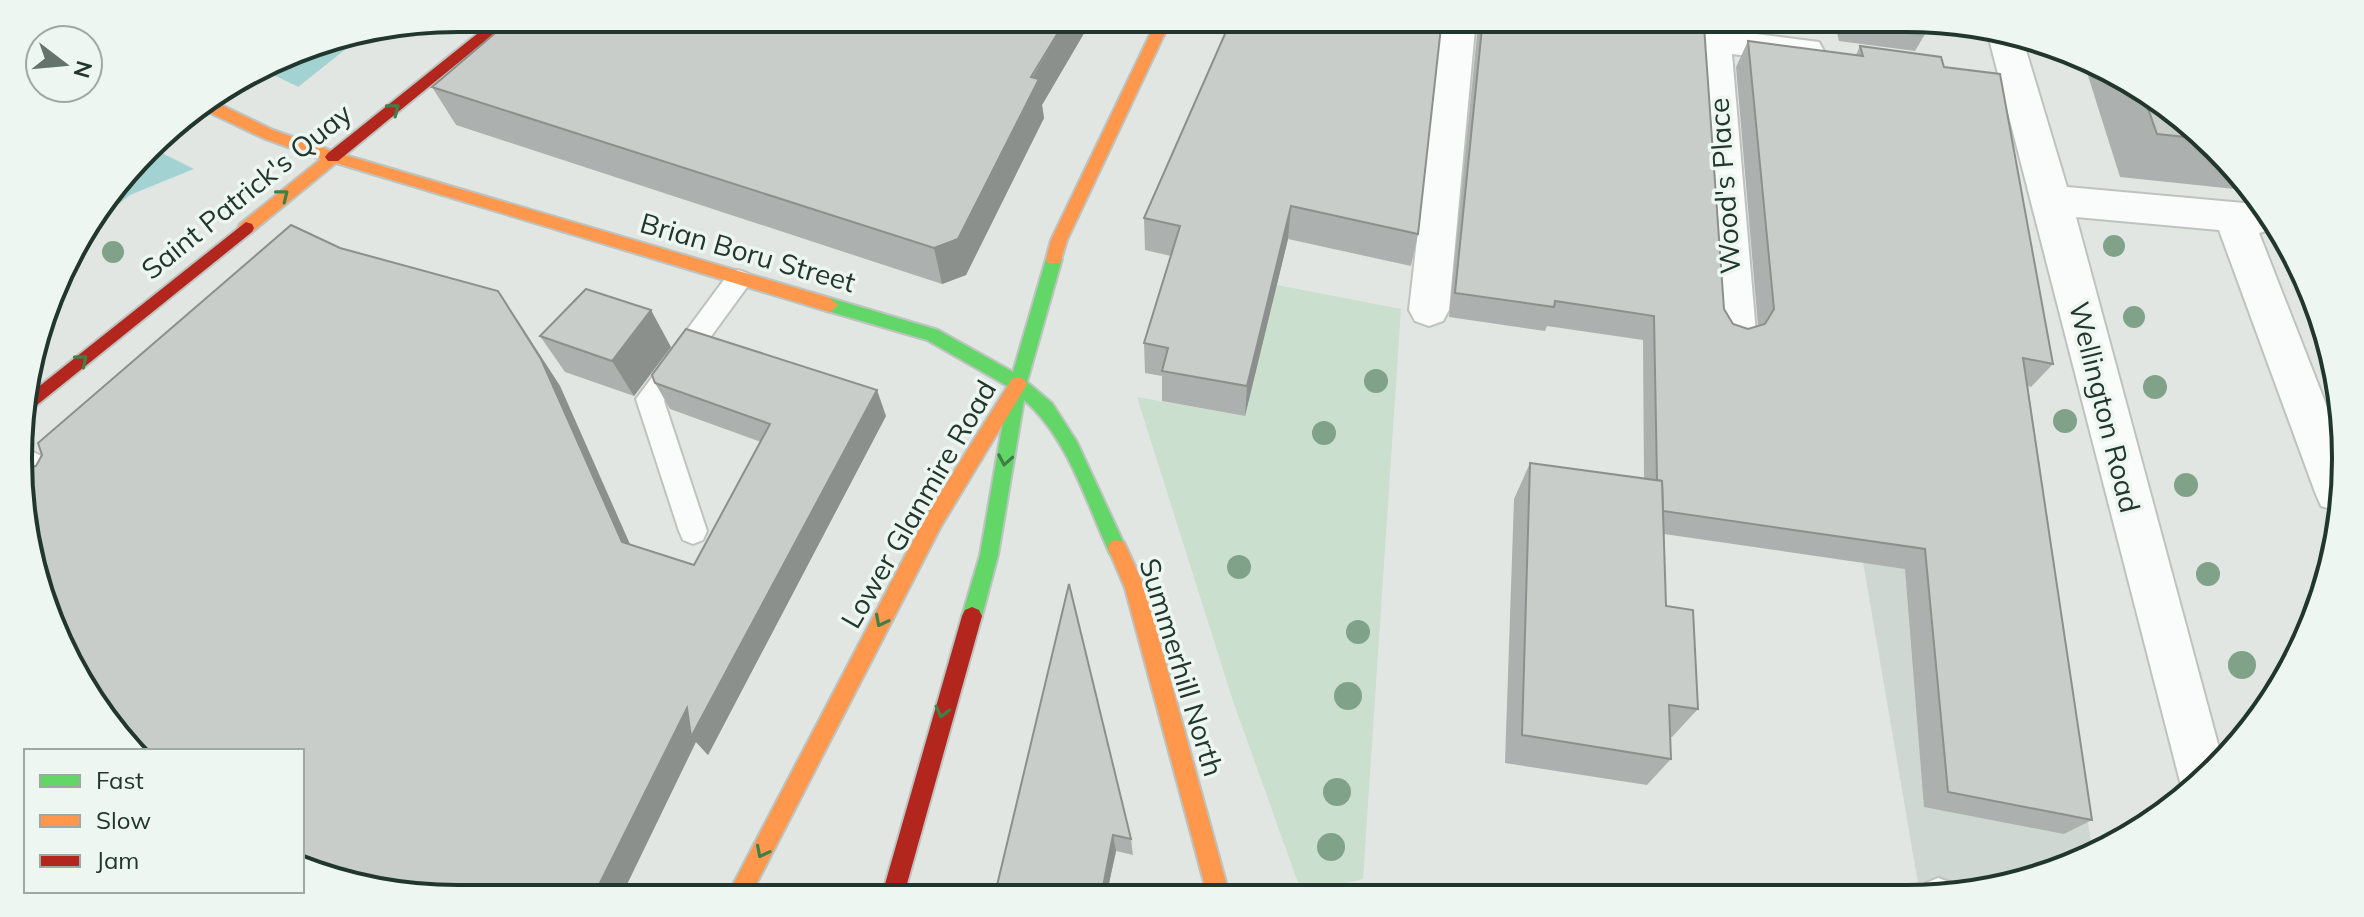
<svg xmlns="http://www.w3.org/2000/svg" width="2364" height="917" font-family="Mulish,sans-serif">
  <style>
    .built { fill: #ced7d2 }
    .green { fill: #cadfce }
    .water { fill: #a3d2d2 }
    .pier { fill: #e1e6e3 }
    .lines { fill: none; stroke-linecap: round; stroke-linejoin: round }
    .lane-casing { stroke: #bec3c0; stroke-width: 4 }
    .street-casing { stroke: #bec3c0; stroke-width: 4 }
    .fast-casing { stroke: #bdc4c0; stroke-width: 4 }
    .slow-casing { stroke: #bdc4c0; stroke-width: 4 }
    .jam-casing { stroke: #bdc4c0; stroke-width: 4 }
    .lane { fill: #fafbfb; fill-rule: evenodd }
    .street { fill: #fafbfb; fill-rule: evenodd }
    .fast { fill: #63d668; fill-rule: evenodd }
    .slow { fill: #ff974d; fill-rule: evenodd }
    .jam { fill: #b3261e; fill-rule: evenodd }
    .tree { fill: #7fa288 }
    .wall { fill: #acb0ae }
    .shaded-wall { fill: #8c908d }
    .building { fill: #c8cdca; stroke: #8c908d; stroke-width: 2 }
    .oneway { stroke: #3f7f48 }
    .labels { text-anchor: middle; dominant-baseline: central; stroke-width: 7; stroke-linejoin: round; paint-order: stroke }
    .street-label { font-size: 28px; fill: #21372e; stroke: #eef6f1 }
    .rim { fill: none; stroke: #21372e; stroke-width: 4 }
  </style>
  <rect width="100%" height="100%" fill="#e1e6e3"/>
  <!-- built -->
  <path class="built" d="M2017,385l76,469 -19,11 -111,30h-43l-73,-427z"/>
  <!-- green -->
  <path class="green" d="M1277,285l124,24 -38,570 -61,15 -69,-193 -96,-304 108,19z"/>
  <!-- water -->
  <path class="water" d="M366,33l-170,135 -66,27 -52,42 90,-110 148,-85z"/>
  <!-- pier -->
  <path class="pier" d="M265,71l38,18 -105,82 -46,-23 16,-21z"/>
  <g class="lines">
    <!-- lane casing -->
    <g class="lane-casing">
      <g id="lane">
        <path d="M738,270l9,3 4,7 -4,7 -83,114 43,130 -4,9 -10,4 -10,-4 -4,-9 -43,-132 93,-126z"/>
        <path d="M23,447l47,23 4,9 -4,9 -10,3 -36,-18z"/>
        <path d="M1938,878l14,5 5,12h-36l5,-12z"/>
      </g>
    </g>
    <!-- street casing -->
    <g class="street-casing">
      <g id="street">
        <path d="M1442,18h34l-27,292 -6,11 -14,5 -14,-5 -6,-11z"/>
        <path d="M1517,18h115l187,24 5,9 -5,9 -13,3 -74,-9 24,279 -6,12 -15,5 -15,-5 -6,-12 -18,-283 -162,-20 -12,-4z"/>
        <path d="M1987,31l35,6 45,150 188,17 19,25 -15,4 84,215 -9,62 -13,-4 -6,-14 -96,-262 -143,-13 146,542 -26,31 -12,7z"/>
      </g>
    </g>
    <!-- fast casing -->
    <g class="fast-casing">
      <path id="fast" d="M1054,253l8,6 -35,123 25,21 25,39 49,106 -2,6 -7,2 -7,-2c-24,-52 -42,-116 -86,-154l-26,155 -16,61 -3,6 -7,3 -7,-3 -3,-6 18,-61 29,-168 -82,-47 -103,-30 -2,-5 8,-7 108,32 75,42 33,-113z"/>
    </g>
    <!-- slow casing -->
    <g class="slow-casing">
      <g id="slow">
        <path d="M1158,18h14l-105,222 -7,23h-12l-2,-4 5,-19z"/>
        <path d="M213,101l60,29 65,23 492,145 8,7 -8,7 -494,-149 -84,69h-12l-2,-4 2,-4 81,-65 -58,-21 -61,-29z"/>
        <path d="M1018,377l6,2 3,5 -3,5 -84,139 -191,370h-23l200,-382 86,-137z"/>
        <path d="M1117,540l7,2 21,46 85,309h-22l-83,-309 -17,-40 2,-6z"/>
      </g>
    </g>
    <!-- jam casing -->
    <g class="jam-casing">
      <g id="jam">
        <path d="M497,18h16l-175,143h-10l-3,-4 3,-4z"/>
        <path d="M246,222l6,2 2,4 -2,4 -230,185v-17z"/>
        <path d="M972,607l7,3 3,6 -79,282h-22l81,-282 3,-6z"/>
      </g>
    </g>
    <!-- lane -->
    <use href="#lane" class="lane"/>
    <!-- street -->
    <use href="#street" class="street"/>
    <!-- fast -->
    <use href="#fast" class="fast"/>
    <!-- slow -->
    <use href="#slow" class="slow"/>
    <!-- jam -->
    <use href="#jam" class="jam"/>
  </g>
  <!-- trees -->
  <g class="tree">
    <circle cx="2114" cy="246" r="11"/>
    <circle cx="113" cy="252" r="11"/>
    <circle cx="2134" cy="317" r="11"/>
    <circle cx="1376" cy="381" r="12"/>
    <circle cx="2155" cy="387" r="12"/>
    <circle cx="2065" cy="421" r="12"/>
    <circle cx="1324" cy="433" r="12"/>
    <circle cx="2186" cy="485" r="12"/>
    <circle cx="1239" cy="567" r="12"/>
    <circle cx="2208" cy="574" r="12"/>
    <circle cx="1358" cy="632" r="12"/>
    <circle cx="2242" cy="665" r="14"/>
    <circle cx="1348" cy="696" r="14"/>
    <circle cx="1337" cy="792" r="14"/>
    <circle cx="1331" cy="847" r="14"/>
  </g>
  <!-- wall -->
  <g class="wall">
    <path d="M513,18h580l-51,87 2,13 -78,157 -24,9 -486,-159 -24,-38z"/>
    <path d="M1232,18l186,216 -7,32 -123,-27 -43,177 -83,-15v-25l-17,-3 -1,-30 27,-87 -26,-6 -1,-32z"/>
    <path d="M1482,18l85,1 166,305 15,5 10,-3 -22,-259 12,-26 108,14 4,-9 193,318 -22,23 -3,-1 64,434 -28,14 -140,-27 -19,-238 -241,-35 2,72 32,103 -26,28h-2l1,22 -24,26 -142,-22 9,-264 16,-36 114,16 -1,-139 -96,-14 -2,5 -96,-14 28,-282z"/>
    <path d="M1652,18h57l-3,7z"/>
    <path d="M1833,18h73l25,6 -16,27 -76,-10z"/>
    <path d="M2084,63l112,64 48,63 -124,-13z"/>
    <path d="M517,319l43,67 70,158 64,21 67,-123 -91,-33 -15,-26 231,33 -178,339 -12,-13 -660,-276z"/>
    <path d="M540,336l131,11 -37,49 -69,-24z"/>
    <path d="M1069,584l62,255 2,16 -17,-4 -10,46 -112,1z"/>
  </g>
  <!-- shaded-wall -->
  <g class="shaded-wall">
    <path d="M1067,18h26l-51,87 2,13 -78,157 -24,9 -8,-36z"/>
    <path d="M1291,206l-3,33 -43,177 2,-30z"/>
    <path d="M498,291l62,95 79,179 -17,-23z"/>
    <path d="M651,310l20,37 -37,49 -22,-35z"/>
    <path d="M877,390l9,26 -178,339 -12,-13 -76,157h-28l95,-191z"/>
    <path d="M1113,835l3,16 -10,46h-5z"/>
  </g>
  <!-- building -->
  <g class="building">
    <path d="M513,18h554l-36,59 8,2 -81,160 -24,9 -502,-161z"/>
    <path d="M1232,18h210l-24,216 -127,-28 -44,180 -85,-15 6,-23 -24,-5 36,-117 -36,-8z"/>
    <path d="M1483,18h155l66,8 20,283 9,15 15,5 17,-5 9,-15 -26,-268 115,15 -3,-10 81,11 3,10 56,7 53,290 -30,-6 69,462 -144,-28 -23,-243 -262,-38 -1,-30 -5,-1 -3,-164 -99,-15 -1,6 -99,-14z"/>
    <path d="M1885,18h21l25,4v2z"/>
    <path d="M2144,97l52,30 9,12 -48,-5z"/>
    <path d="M291,225l49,23 158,43 43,68 81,183 72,23 76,-141 -115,-41 -3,-8 34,-46 191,61 -186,347 -4,-29 -95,191h-134l-141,-23 -15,-8v-117h-165l-45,-48 -65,-158 -3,-76 12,-3 6,-11 -4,-12z"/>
    <path d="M586,289l65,21 -39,51 -72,-25z"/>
    <path d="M1530,463l132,18 4,125 27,4 5,99 -29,-4 2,54 -149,-24z"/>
    <path d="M1069,584l62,255 -18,-4 -12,62 -107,1z"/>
  </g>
  <!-- one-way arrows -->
  <defs><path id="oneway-chevron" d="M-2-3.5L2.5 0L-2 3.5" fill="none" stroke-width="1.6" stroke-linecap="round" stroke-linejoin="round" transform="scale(2)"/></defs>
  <g class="oneway">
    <use href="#oneway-chevron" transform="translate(394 109) rotate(-38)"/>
    <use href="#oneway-chevron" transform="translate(283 195) rotate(-38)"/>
    <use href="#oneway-chevron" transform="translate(82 360) rotate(-39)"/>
    <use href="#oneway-chevron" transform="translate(1005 460) rotate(100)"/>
    <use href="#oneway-chevron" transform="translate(881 621) rotate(117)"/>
    <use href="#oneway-chevron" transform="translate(942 712) rotate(105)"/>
    <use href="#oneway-chevron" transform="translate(762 852) rotate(117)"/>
  </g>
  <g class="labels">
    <!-- street labels -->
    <g class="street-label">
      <text transform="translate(1724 186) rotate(-94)">Wood's Place</text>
      <text transform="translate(246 191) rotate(-39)">Saint Patrick's Quay</text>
      <text transform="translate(748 252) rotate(16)">Brian Boru Street</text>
      <text transform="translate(2105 407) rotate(76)">Wellington Road</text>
      <text transform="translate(918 504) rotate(-60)">Lower Glanmire Road</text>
      <text transform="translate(1182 667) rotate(73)">Summerhill North</text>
    </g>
  </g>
  <!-- crop -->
  <path d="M0 0H2364V917H0ZM458 32H1906A426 426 0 0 1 2332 458V459A426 426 0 0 1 1906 885H458A426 426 0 0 1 32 459V458A426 426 0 0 1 458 32Z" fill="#eef6f1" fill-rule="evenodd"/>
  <path class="rim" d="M458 32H1906A426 426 0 0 1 2332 458V459A426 426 0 0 1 1906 885H458A426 426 0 0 1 32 459V458A426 426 0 0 1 458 32Z"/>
  <!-- legend -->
  <rect x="24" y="749" width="280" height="144" fill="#eef6f1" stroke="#9caaa3" stroke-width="2"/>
  <rect x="40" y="775" width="40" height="12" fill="#63d668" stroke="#9caaa3" stroke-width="2"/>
  <text x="96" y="789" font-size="24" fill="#21372e">Fast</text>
  <rect x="40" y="815" width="40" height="12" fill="#ff974d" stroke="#9caaa3" stroke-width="2"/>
  <text x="96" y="829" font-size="24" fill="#21372e">Slow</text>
  <rect x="40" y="855" width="40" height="12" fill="#b3261e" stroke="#9caaa3" stroke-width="2"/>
  <text x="96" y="869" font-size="24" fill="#21372e">Jam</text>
  <!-- north arrow -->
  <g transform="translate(64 64) rotate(106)"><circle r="38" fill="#eef6f1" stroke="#9caaa3" stroke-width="2"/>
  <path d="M0-6L14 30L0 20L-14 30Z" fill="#64746d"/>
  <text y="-12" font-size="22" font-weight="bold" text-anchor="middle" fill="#21372e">N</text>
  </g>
</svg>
